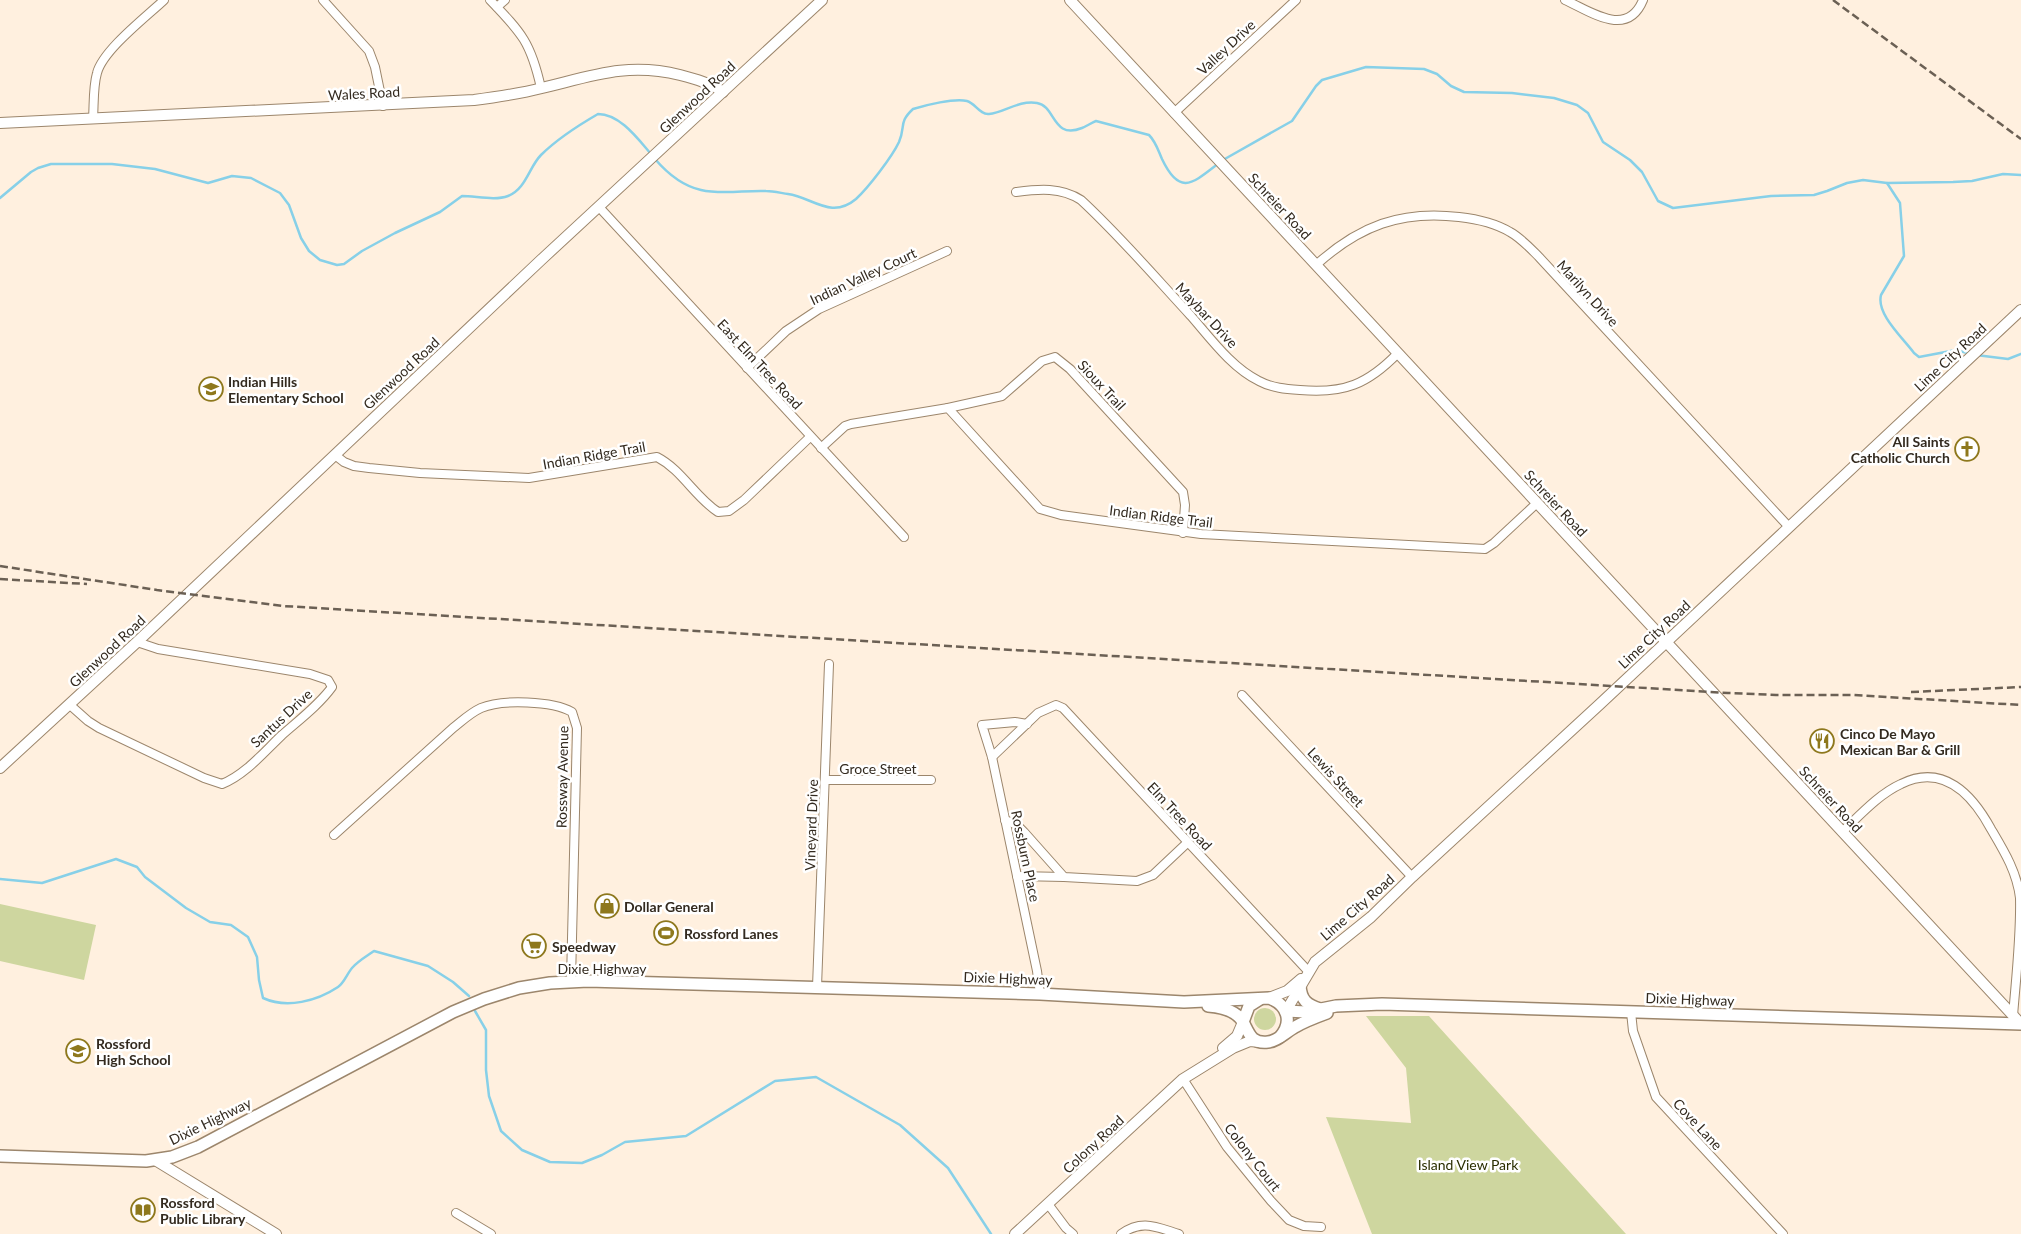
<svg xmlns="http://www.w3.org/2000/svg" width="2021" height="1234" font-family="Lato,sans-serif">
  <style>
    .green { fill: #ced69f }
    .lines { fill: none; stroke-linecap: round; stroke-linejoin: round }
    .stream { stroke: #87d0e8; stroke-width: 2.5 }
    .minor-casing { stroke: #9c866c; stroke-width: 10 }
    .tertiary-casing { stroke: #9c866c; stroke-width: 12 }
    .secondary-casing { stroke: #9c866c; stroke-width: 14 }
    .minor { stroke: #fff; stroke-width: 8 }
    .tertiary { stroke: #fff; stroke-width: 10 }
    .secondary { stroke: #fff; stroke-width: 11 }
    .rail { stroke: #6b6054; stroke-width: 2.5; stroke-dasharray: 8 4; stroke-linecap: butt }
    .labels { text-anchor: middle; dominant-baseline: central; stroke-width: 5; stroke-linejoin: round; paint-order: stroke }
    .street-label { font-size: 14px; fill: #332a1f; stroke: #fff }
    .poi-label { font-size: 14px; font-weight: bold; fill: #332a1f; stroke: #fff; text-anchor: start }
    .park-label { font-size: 14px; fill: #2a2e00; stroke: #fff }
  </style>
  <rect width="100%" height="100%" fill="#fff0df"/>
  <!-- green -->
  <g class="green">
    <path d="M0,904l96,21 -12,55 -84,-19z"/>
    <circle cx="1265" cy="1019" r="11"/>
    <path d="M1366,1016h63l197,218h-254l-46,-117 85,6 -5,-55z"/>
  </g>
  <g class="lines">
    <!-- stream -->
    <g class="stream">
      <path d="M655,159c12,14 28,27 46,31 21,5 44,0 65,1 7,0 15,2 22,3 24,3 43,26 68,5 12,-11 36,-42 43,-57 7,-16 -1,-19 14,-33 13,-4 41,-11 54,-8 8,2 13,14 22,13 15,-1 29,-14 48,-11 19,3 15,37 45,25 5,-2 9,-5 14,-7l53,14c7,7 9,15 13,24 18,38 31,24 57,4"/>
      <path d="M1223,160l69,-39 24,-35 6,-6 44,-13 58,2 13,5 14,12 13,6 48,1 42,5 23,7 11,8 15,29 27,18 12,12 16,29 15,7 98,-12 43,-1 13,-4 20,-8 16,-3 24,3 66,-1 19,-1 31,-7 18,1"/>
      <path d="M1887,183l13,20 4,53 -23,39c-5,19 22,43 33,58l5,4 37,-7 15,4"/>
      <path d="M0,198l31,-26 7,-4 13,-4h61l43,5 53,14 24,-7 19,2 29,15 9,12 12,33 8,13 11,9 17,5 7,-1 18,-13 33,-18 45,-21 22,-16c14,0 33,5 46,0 18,-7 21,-29 33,-41 16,-16 38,-30 57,-41 22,0 40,25 53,40"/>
      <path d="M1976,355l32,4 13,-5"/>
      <path d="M0,879l42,4 74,-24 21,8 8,10 41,31 24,14 21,3 17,12 9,20 2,23 4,18c24,11 54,3 75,-11 6,-4 9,-13 14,-19 6,-7 15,-12 22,-17l54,15 25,16 16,14"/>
      <path d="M475,1011l11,19v40l3,26 12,35 21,19 28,12 32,1 20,-8 23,-13 61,-6 89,-55 41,-4 84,48 48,43 43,66"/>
    </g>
    <!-- minor casing -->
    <g class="minor-casing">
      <g id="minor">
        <path d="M323,0l46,51 6,16 8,39"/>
        <path d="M490,0c32,33 41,43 51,88"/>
        <path d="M1565,0c25,11 62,39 78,0"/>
        <path d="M497,7l8,-7"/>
        <path d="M1174,113l122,-113"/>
        <path d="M93,119c1,-15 0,-32 4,-46 6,-23 49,-56 67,-73"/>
        <path d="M1016,192c23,-3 45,-5 65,8 39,36 74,77 110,116 20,23 41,52 68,65 13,7 27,8 41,9 44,4 68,-6 98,-37"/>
        <path d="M599,207l305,330"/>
        <path d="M1316,265c43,-39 85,-55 143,-48 18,2 36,6 51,15 11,6 20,16 29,25l250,270"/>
        <path d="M747,368l39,-37 33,-22 128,-58"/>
        <path d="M948,408l54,-12 40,-35 13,-4 15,12 113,123 2,13 -2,28"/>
        <path d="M821,448l24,-22 6,-2 97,-16 92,101 21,6 140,19 284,15 9,-6 43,-40"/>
        <path d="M335,455l9,7 10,4 15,2 51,5 109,5 128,-21c25,13 38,40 61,55l11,-1 15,-11 66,-63"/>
        <path d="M1242,695l170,182"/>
        <path d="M70,705l18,16 11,7 105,50 18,6c23,-9 42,-32 60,-49 17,-15 37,-30 50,-48l-4,-7 -18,-6 -152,-25 -21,-7"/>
        <path d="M1027,724l-12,-2 -33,3 10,32 45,214 3,23"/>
        <path d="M992,757l46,-44 18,-8 7,3 246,264"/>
        <path d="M825,780h106"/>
        <path d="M1005,820l12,5 7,7 40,45 73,4 16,-6 34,-32"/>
        <path d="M1842,832c18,-17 37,-38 59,-48 42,-21 71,10 90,45 13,22 26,43 29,69 1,38 -4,80 -7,118"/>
        <path d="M334,835l119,-107c9,-7 17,-15 28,-20 21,-9 72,-7 91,4l5,16 -6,253"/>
        <path d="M1017,876l47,1"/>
        <path d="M817,987l12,-323"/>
        <path d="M1631,1012l2,19 23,66 127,137"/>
        <path d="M1183,1079l44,68 44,54 18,19 15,6 17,1"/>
        <path d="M1048,1204l18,24 7,6"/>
        <path d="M456,1213l35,21"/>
        <path d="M1121,1234c21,-15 35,-7 58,0"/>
      </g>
    </g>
    <!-- tertiary casing -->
    <g class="tertiary-casing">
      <g id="tertiary">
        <path d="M1070,0l951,1024"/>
        <path d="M0,123l474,-23c23,-3 45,-6 68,-12 50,-12 85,-26 138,-13 15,4 30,8 43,17"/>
        <path d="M0,768l137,-126 404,-382 281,-260"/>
        <path d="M1269,998l18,-7 14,-12"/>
        <path d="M1286,1011l29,-49 56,-45 41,-40 188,-173 421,-394"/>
        <path d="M1223,1048l14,-12 6,-14"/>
        <path d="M155,1160l121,74"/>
        <path d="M1015,1234l168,-155 50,-31 17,-7 10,1"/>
      </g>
    </g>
    <!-- secondary casing -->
    <g class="secondary-casing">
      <g id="secondary">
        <path d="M1300,986c1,14 7,19 20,23"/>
        <path d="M1208,1006c13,1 28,4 35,16 6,11 8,22 25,20 10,-1 18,-10 27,-15 10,-6 21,-10 32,-14"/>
        <path d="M1286,1011l20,1 30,-6 46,-2 639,20"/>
        <path d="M1243,1022l6,-16 11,-7"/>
        <path d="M0,1156l146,5 26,-4 26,-10 255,-135 31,-13 35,-11 31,-5 38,-2 452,13 144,8 85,-4c19,7 24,24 11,39"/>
      </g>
    </g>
    <!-- minor -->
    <use href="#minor" class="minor"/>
    <!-- tertiary -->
    <use href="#tertiary" class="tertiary"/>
    <!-- secondary -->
    <use href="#secondary" class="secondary"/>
    <!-- rail -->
    <g class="rail">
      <path d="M1833,0l188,139"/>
      <path d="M0,566l157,24 126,16 1445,87 48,2h77l168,10"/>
      <path d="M0,579l87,5"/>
      <path d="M1911,692l110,-5"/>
    </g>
  </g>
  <!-- icons -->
  <defs>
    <g id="school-ring" transform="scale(1.25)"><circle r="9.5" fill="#fff" stroke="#8e781d" stroke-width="1.5"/><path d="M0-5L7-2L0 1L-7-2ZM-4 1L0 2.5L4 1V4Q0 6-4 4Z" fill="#8e781d"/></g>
    <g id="church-ring" transform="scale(1.25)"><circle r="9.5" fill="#fff" stroke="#8e781d" stroke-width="1.5"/><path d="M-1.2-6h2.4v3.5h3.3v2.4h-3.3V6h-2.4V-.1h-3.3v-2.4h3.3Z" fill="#8e781d"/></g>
    <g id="restaurant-ring" transform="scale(1.25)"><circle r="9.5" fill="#fff" stroke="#8e781d" stroke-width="1.5"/><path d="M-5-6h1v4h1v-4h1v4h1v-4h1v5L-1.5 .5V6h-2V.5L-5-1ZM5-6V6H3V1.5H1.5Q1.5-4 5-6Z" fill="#8e781d"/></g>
    <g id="shop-ring" transform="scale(1.25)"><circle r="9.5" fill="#fff" stroke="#8e781d" stroke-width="1.5"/><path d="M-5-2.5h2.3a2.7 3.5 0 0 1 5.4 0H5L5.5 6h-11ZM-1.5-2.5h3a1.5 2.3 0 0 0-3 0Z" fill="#8e781d"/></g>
    <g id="stadium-ring" transform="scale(1.25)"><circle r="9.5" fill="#fff" stroke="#8e781d" stroke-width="1.5"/><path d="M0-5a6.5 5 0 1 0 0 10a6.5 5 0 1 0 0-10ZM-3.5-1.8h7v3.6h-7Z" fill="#8e781d"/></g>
    <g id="supermarket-ring" transform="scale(1.25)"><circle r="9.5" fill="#fff" stroke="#8e781d" stroke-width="1.5"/><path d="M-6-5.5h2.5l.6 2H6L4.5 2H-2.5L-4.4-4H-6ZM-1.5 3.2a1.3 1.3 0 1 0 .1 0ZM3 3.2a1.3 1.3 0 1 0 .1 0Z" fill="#8e781d"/></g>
    <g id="library-ring" transform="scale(1.25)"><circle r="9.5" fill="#fff" stroke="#8e781d" stroke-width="1.5"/><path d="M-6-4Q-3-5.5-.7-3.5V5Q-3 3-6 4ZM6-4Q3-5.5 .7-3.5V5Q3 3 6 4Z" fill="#8e781d"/></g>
  </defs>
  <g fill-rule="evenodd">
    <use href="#school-ring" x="211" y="389"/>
    <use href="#church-ring" x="1967" y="449"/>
    <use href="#restaurant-ring" x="1822" y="741"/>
    <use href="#shop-ring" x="607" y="906"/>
    <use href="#stadium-ring" x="666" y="933"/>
    <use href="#supermarket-ring" x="534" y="946"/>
    <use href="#school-ring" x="78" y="1051"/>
    <use href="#library-ring" x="143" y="1210"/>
  </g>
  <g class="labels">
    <!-- street labels -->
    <g class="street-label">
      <text transform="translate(1226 47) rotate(-43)">Valley Drive</text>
      <text transform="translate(364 93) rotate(-3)">Wales Road</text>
      <text transform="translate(697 97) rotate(-43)">Glenwood Road</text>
      <text transform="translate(1280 206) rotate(47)">Schreier Road</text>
      <text transform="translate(863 276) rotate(-25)">Indian Valley Court</text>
      <text transform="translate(1588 293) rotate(48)">Marilyn Drive</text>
      <text transform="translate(1207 315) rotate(47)">Maybar Drive</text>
      <text transform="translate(1950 357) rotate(-43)">Lime City Road</text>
      <text transform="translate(760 364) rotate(47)">East Elm Tree Road</text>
      <text transform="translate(401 373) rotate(-43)">Glenwood Road</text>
      <text transform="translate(1102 385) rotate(47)">Sioux Trail</text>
      <text transform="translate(594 455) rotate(-10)">Indian Ridge Trail</text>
      <text transform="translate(1556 503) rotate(47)">Schreier Road</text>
      <text transform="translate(1161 516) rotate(7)">Indian Ridge Trail</text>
      <text transform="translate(1654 634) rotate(-43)">Lime City Road</text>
      <text transform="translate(107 651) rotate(-43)">Glenwood Road</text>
      <text transform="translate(281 718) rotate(-43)">Santus Drive</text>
      <text x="878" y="768">Groce Street</text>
      <text transform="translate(562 777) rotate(-89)">Rossway Avenue</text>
      <text transform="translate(1336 777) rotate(47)">Lewis Street</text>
      <text transform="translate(1831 799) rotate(47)">Schreier Road</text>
      <text transform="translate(1180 816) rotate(47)">Elm Tree Road</text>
      <text transform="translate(811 825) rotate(-88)">Vineyard Drive</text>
      <text transform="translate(1026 856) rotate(78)">Rossburn Place</text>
      <text transform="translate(1357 907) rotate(-41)">Lime City Road</text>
      <text x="602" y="968">Dixie Highway</text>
      <text transform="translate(1008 978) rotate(2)">Dixie Highway</text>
      <text transform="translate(1690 999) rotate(2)">Dixie Highway</text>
      <text transform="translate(210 1121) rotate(-26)">Dixie Highway</text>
      <text transform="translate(1698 1124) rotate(47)">Cove Lane</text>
      <text transform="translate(1093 1144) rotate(-43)">Colony Road</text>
      <text transform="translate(1253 1157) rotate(52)">Colony Court</text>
    </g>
    <!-- poi labels -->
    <g class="poi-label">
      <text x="228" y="381">Indian Hills<tspan x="228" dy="16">Elementary School</tspan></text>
      <text x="1950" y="441" text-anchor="end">All Saints<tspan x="1950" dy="16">Catholic Church</tspan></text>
      <text x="1840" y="733">Cinco De Mayo<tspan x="1840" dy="16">Mexican Bar &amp; Grill</tspan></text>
      <text x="624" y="906">Dollar General</text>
      <text x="684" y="933">Rossford Lanes</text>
      <text x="552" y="946">Speedway</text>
      <text x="96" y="1043">Rossford<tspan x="96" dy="16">High School</tspan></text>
      <text x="160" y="1202">Rossford<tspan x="160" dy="16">Public Library</tspan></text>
    </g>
    <!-- park labels -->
    <g class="park-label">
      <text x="1468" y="1164">Island View Park</text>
    </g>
  </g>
</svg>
